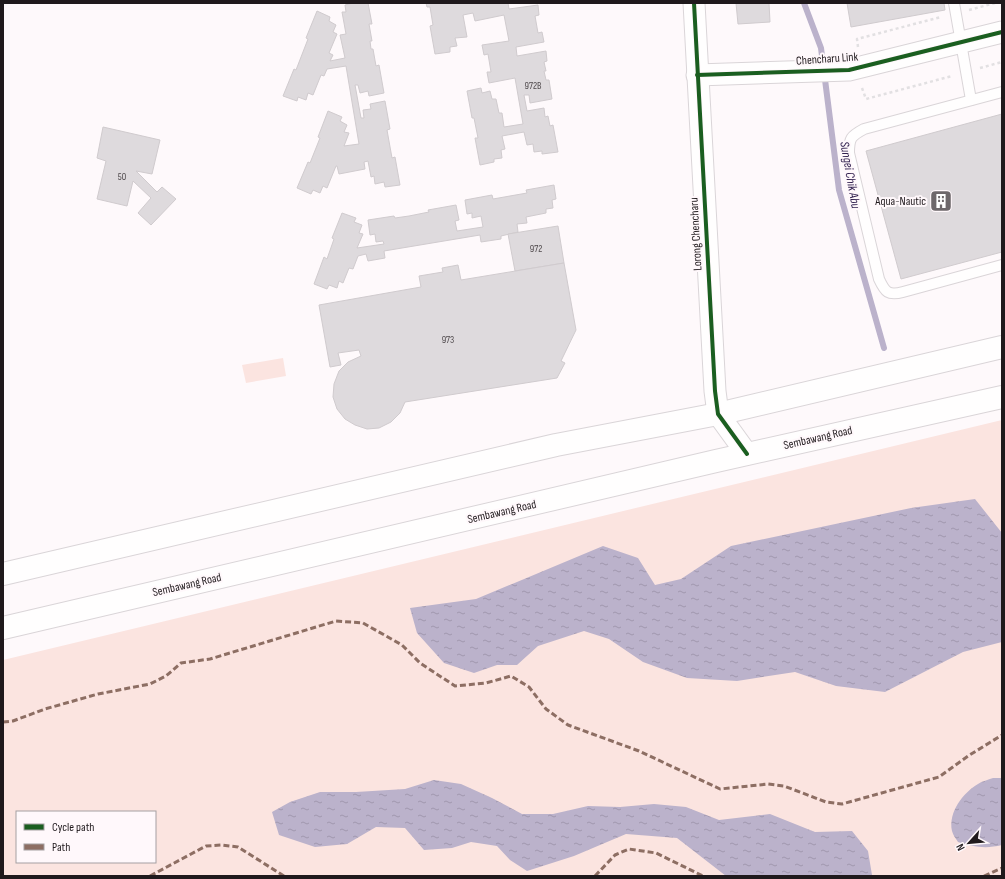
<svg xmlns="http://www.w3.org/2000/svg" width="1005" height="879" font-family="'Sofia Sans Condensed',sans-serif">
  <style>
    .green { fill: #fbe4e0; fill-rule: evenodd }
    .water { fill: url(#water-ripples) }
    .lines { fill: none; stroke-linecap: round; stroke-linejoin: round }
    .stream { stroke: #bbb2cb; stroke-width: 6 }
    .building { fill: #dedadd; stroke: #d0cbce }
    .service-casing { stroke: #dad5d8; stroke-width: 12 }
    .minor-casing { stroke: #dad5d8; stroke-width: 23 }
    .primary-casing { stroke: #dad5d8; stroke-width: 24 }
    .path { stroke: #e2e0e2; stroke-width: 2.5; stroke-dasharray: 3 3; stroke-linecap: butt }
    .service { stroke: #fffefe; stroke-width: 10 }
    .minor { stroke: #fffefe; stroke-width: 21 }
    .primary { stroke: #fffefe; stroke-width: 22 }
    .quiet { stroke: #8d6e63; stroke-width: 3; stroke-dasharray: 6 3; stroke-linecap: butt }
    .cycleway-casing { stroke: #fff8fb; stroke-width: 6 }
    .cycleway { stroke: #1b5e20; stroke-width: 4 }
    .labels { text-anchor: middle; dominant-baseline: central; stroke-width: 4; stroke-linejoin: round; paint-order: stroke }
    .number-label { font-size: 10px; fill: #4f494c }
    .street-label { font-size: 12px; fill: #1f191c; stroke: #fff8fb }
    .poi-label { font-size: 12px; fill: #1f191c; stroke: #fff8fb; text-anchor: end }
    .water-label { font-size: 13px; font-style: italic; fill: #32214f; stroke: #fff8fb }
  </style>
  <defs>
    <pattern id="water-ripples" width="26" height="14" patternUnits="userSpaceOnUse"><rect width="26" height="14" fill="#bbb2cb"/><path d="M2 4q2-2 4 0t4 0M15 11q2-2 4 0t4 0" fill="none" stroke="#a098ae"/></pattern>
  </defs>
  <rect width="100%" height="100%" fill="#fef9fb"/>
  <!-- green -->
  <g class="green">
    <path d="M283,358l3,18 -40,7 -4,-18z"/>
    <path d="M1002,420v456h-999v-216zM17,812h138v50h-138z"/>
  </g>
  <!-- water -->
  <g class="water">
    <path d="M975,499l27,34v109l-39,10 -78,40 -49,-6 -41,-14 -58,9 -50,-3 -44,-16 -34,-23 -25,-8 -46,15 -21,19h-20l-23,8 -30,-10 -27,-30 -7,-25 66,-9 127,-53 35,12 17,27 26,-6 50,-33 180,-38z"/>
    <path d="M993,778h9v67c-16,4 -29,2 -44,-3 -2,-3 -5,-7 -6,-11 -4,-19 11,-38 26,-47 4,-3 10,-4 15,-6z"/>
    <path d="M434,780l27,4 31,14 30,16h31l35,-8 32,1 34,-3 32,3 33,13 51,-6 45,18 37,-1 16,20 4,24 -1,1h-145l-49,-38 -51,-4 -52,22 -47,15 -17,-11 -13,-14 -26,-4 -19,6 -28,2 -19,-22 -29,-1 -29,17 -32,3 -36,-12 -7,-23 18,-10 30,-10h36l49,-3z"/>
  </g>
  <g class="lines">
    <!-- stream -->
    <path class="stream" d="M804,3l17,45 18,142 45,158"/>
  </g>
  <!-- building -->
  <g class="building">
    <path d="M353,3h15l4,21h-3l3,17h-2l1,8h2l3,17 3,-1 5,28 -15,3 -1,-5 -8,2 -2,-8h-3l6,33h3l-1,-8 8,-1 -1,-5 15,-3 5,28 -3,1 5,28 3,-1 5,28 -15,2 -1,-5 -9,2 -1,-8 -3,1 -3,-16 -4,1 1,7 -26,5 -2,-8h-1l-9,22 -4,-2 -3,7 -7,-3 -2,4 -14,-6 11,-26 2,1 10,-25 -2,-1 10,-26 14,6 -2,4 7,4 -3,7 5,1 -5,13 15,-2 -13,-78 -19,3 -3,7 -3,-1 -8,20 -5,-2 -2,7 -8,-3 -1,4 -14,-5 11,-27 2,1 12,-31 -2,-1 11,-27 13,6 -1,4 7,4 -3,7 4,2 -8,19 4,2 -3,6 15,-3 -5,-23 6,-1 -4,-22h4l-1,-7z"/>
    <path d="M426,3h82l1,6 29,-4 1,10 -4,1 3,17 4,-1 2,10 -28,5 1,9 29,-5 1,10 -3,1 2,9h-2l2,9h3l3,19 -22,4 -1,-8h-5l3,16 17,-3 1,9 3,-1 2,10 3,-1 5,27 -16,2v-3l-8,1 -1,-8 -6,1 -3,-13 -22,4 3,13 -4,1 1,8 -8,1v3l-14,3 -5,-27h3l-4,-20h-2l-5,-27 14,-3 1,5 8,-2 2,8h4l3,14h3l2,14 19,-3 -8,-46 -26,5 -2,-11h4l-3,-18 -4,1 -2,-10 27,-4 -5,-26 -29,6 -2,-8 -10,2 4,22 -12,1 2,8 -7,1v5l-15,2 -5,-28 3,-1 -3,-18h-3z"/>
    <path d="M736,3h33l1,19 -32,2z"/>
    <path d="M847,3h97l1,7 -94,17z"/>
    <path d="M1002,114v138l-101,27 -35,-128z"/>
    <path d="M103,127l57,13 -8,34 -16,-3 21,21 5,-5 14,12 -25,26 -13,-12 13,-15 -18,-17 -6,25 -30,-7 9,-38 -9,-3z"/>
    <path d="M554,185l2,14 -4,1 1,8 -7,1v4l-20,4 1,6 -10,1 1,8 -17,4v3l-20,3 -1,-7 -96,16 1,7 -17,3 -2,-7 -8,2 -5,13 -4,-1 -6,15 -4,-2 -2,7 -8,-3 -2,4 -13,-5 10,-27 3,2 7,-20 -2,-1 10,-25 14,5 -2,4 8,3 -3,8 4,1 -6,14 27,-4 -1,-3 -7,1 -1,-8 -5,1 -2,-15 26,-4 1,2 14,-2 20,-4 -1,-2 28,-5 3,15 -4,1 2,10 26,-4 -2,-11 -9,2v-5l-5,1 -2,-14 27,-5 1,4 34,-6 -1,-3z"/>
    <path d="M558,226l6,37 -49,8 -7,-37z"/>
    <path d="M564,263l12,67 -15,31 4,2 -8,15 -152,24 -5,11 -9,9 -12,6 -12,1 -12,-4 -10,-6 -8,-10 -4,-12 1,-13 5,-13 9,-9 13,-6 -2,-6 -21,3 3,12 -11,2 -11,-62 102,-18 -2,-11 24,-4 -1,-4 16,-3 3,15z"/>
  </g>
  <g class="lines">
    <!-- service casing -->
    <g class="service-casing">
      <g id="service">
        <path d="M954,3l17,97"/>
        <path d="M1002,92l-138,37c-13,7 -15,9 -15,24l30,126c6,13 9,17 24,13l99,-27"/>
      </g>
    </g>
    <!-- minor casing -->
    <g class="minor-casing">
      <g id="minor">
        <path d="M694,3l21,388 3,23 29,40"/>
        <path d="M697,75l152,-5 153,-38"/>
      </g>
    </g>
    <!-- primary casing -->
    <g class="primary-casing">
      <g id="primary">
        <path d="M3,574l553,-129 162,-31 284,-67"/>
        <path d="M3,628l713,-167 286,-64"/>
      </g>
    </g>
    <!-- path -->
    <g class="path">
      <path d="M969,10l26,-7"/>
      <path d="M858,47l-1,-8 84,-22"/>
      <path d="M980,68l22,-6"/>
      <path d="M862,88l4,11 86,-23"/>
    </g>
    <!-- service -->
    <use href="#service" class="service"/>
    <!-- minor -->
    <use href="#minor" class="minor"/>
    <!-- primary -->
    <use href="#primary" class="primary"/>
    <!-- quiet -->
    <g class="quiet">
      <path d="M3,722l10,-1 32,-12 53,-15 52,-10 16,-8 15,-13 29,-4 126,-38 27,2 39,22 18,18 35,23 31,-3 25,-7 18,11 17,22 22,16 71,26 81,38 48,-5 16,2 42,16 16,2 97,-27 29,-21 34,-21"/>
      <path d="M150,876l56,-30 15,-1 17,2 46,29"/>
      <path d="M595,876l20,-21 14,-6 27,4 47,23"/>
      <path d="M984,876l18,-8"/>
    </g>
    <!-- cycleway casing -->
    <g class="cycleway-casing">
      <g id="cycleway">
        <path d="M694,3l21,388 3,23 29,40"/>
        <path d="M697,75l152,-5 153,-38"/>
      </g>
    </g>
    <!-- cycleway -->
    <use href="#cycleway" class="cycleway"/>
  </g>
  <!-- icons -->
  <defs>
    <g id="building-square" transform="scale(1.15)"><rect x="-9" y="-9" width="18" height="18" rx="4" fill="#6d676a" stroke="#fff8fb"/><path d="M-4-6H4V6H1V3H-1V6H-4ZM-2.5-4.3h1.7v1.8h-1.7ZM.8-4.3h1.7v1.8H.8ZM-2.5-1h1.7V.8h-1.7ZM.8-1h1.7V.8H.8Z" fill="#fff"/></g>
  </defs>
  <g fill-rule="evenodd">
    <use href="#building-square" x="941" y="201"/>
  </g>
  <g class="labels">
    <!-- number labels -->
    <g class="number-label">
      <text x="533" y="86">972B</text>
      <text x="122" y="177">50</text>
      <text x="536" y="249">972</text>
      <text x="448" y="340">973</text>
    </g>
    <!-- street labels -->
    <g class="street-label">
      <text transform="translate(827 59) rotate(-4)">Chencharu Link</text>
      <text transform="translate(696 234) rotate(-93)">Lorong Chencharu</text>
      <text transform="translate(818 438) rotate(-13)">Sembawang Road</text>
      <text transform="translate(502 512) rotate(-13)">Sembawang Road</text>
      <text transform="translate(187 585) rotate(-13)">Sembawang Road</text>
    </g>
    <!-- poi labels -->
    <g class="poi-label">
      <text x="926" y="201">Aqua-Nautic</text>
    </g>
    <!-- water labels -->
    <g class="water-label">
      <text transform="translate(850 175) rotate(80)">Sungei Chik Abu</text>
    </g>
  </g>
  <!-- border -->
  <rect width="1005" height="879" fill="none" stroke="#1f191c" stroke-width="8"/>
  <!-- legend -->
  <rect x="16" y="811" width="140" height="52" fill="#fff8fb" stroke="#a59fa2"/>
  <rect x="24" y="824" width="20" height="6" fill="#1b5e20" stroke="#a59fa2"/>
  <text x="52" y="831" font-size="12" fill="#1f191c">Cycle path</text>
  <rect x="24" y="844" width="20" height="6" fill="#8d6e63" stroke="#a59fa2"/>
  <text x="52" y="851" font-size="12" fill="#1f191c">Path</text>
  <!-- north arrow -->
  <g transform="translate(969 843) rotate(243)" stroke="#fff8fb" stroke-width="3" paint-order="stroke">
  <path d="M0-3L7 15L0 10L-7 15Z" fill="#1f191c"/>
  <text y="-6" font-size="11" font-weight="bold" text-anchor="middle" fill="#1f191c">N</text>
  </g>
</svg>
